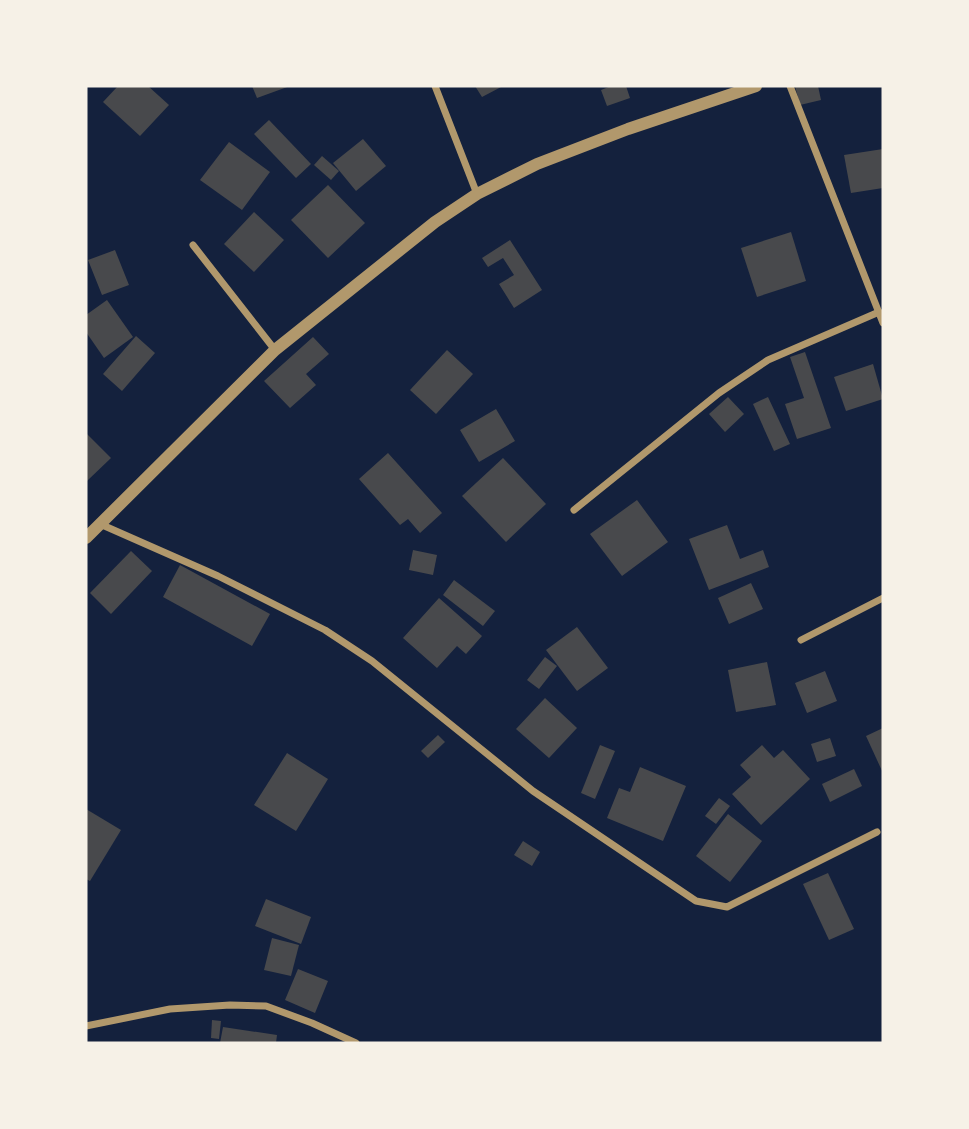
<svg xmlns="http://www.w3.org/2000/svg" width="969" height="1129" font-family="'Source Sans 3',sans-serif">
  <style>
    .building { fill: #48494c }
    .lines { fill: none; stroke-linecap: round; stroke-linejoin: round }
    .minor { stroke: #b1986c; stroke-width: 7 }
    .tertiary { stroke: #b1986c; stroke-width: 12 }
  </style>
  <rect width="100%" height="100%" fill="#14213d"/>
  <!-- building -->
  <g class="building">
    <path d="M118,86h30l21,19 -29,31 -37,-34z"/>
    <path d="M252,86h38l-33,12z"/>
    <path d="M475,86h28l-21,11z"/>
    <path d="M611,86h15l4,12 -23,8 -6,-16z"/>
    <path d="M795,86h23l3,14 -21,5z"/>
    <path d="M269,120l42,44 -15,14 -42,-44z"/>
    <path d="M363,139l23,27 -30,25 -23,-28z"/>
    <path d="M229,142l41,30 -28,38 -42,-30z"/>
    <path d="M883,149v39l-32,5 -7,-38z"/>
    <path d="M322,156l17,15 -8,9 -17,-15z"/>
    <path d="M328,185l37,38 -37,35 -37,-38z"/>
    <path d="M254,212l30,28 -30,32 -30,-28z"/>
    <path d="M791,232l15,49 -49,16 -16,-49z"/>
    <path d="M510,240l32,50 -28,18 -15,-24 15,-9 -11,-17 -15,9 -6,-9z"/>
    <path d="M115,250l14,35 -27,10 -14,-35z"/>
    <path d="M107,300l26,37 -29,21 -18,-26v-17z"/>
    <path d="M136,336l19,17 -33,38 -19,-17z"/>
    <path d="M313,337l16,17 -23,20 10,11 -26,23 -26,-27z"/>
    <path d="M447,350l26,24 -37,40 -26,-24z"/>
    <path d="M805,352l26,76 -34,11 -12,-35 19,-6 -14,-41z"/>
    <path d="M873,364l10,35 -37,12 -12,-34z"/>
    <path d="M728,397l16,17 -19,18 -16,-18z"/>
    <path d="M768,397l22,47 -16,7 -21,-47z"/>
    <path d="M496,409l19,32 -36,21 -19,-32z"/>
    <path d="M86,433l25,25 -24,23 -1,-2z"/>
    <path d="M388,453l54,60 -22,20 -12,-14 -8,6 -41,-46z"/>
    <path d="M503,458l43,46 -40,38 -44,-46z"/>
    <path d="M637,500l31,42 -46,34 -32,-42z"/>
    <path d="M727,525l13,34 23,-9 6,17 -60,23 -20,-51z"/>
    <path d="M413,550l24,5 -4,20 -24,-5z"/>
    <path d="M131,551l21,20 -41,43 -21,-21z"/>
    <path d="M180,565l90,49 -18,32 -89,-49z"/>
    <path d="M454,580l41,31 -12,15 -40,-31z"/>
    <path d="M751,583l12,26 -34,15 -11,-26z"/>
    <path d="M439,598l43,38 -16,18 -9,-8 -20,22 -34,-30z"/>
    <path d="M577,627l31,41 -31,23 -31,-41z"/>
    <path d="M545,657l12,9 -18,23 -12,-9z"/>
    <path d="M767,662l9,43 -40,7 -8,-42z"/>
    <path d="M825,671l12,30 -30,12 -12,-30z"/>
    <path d="M545,698l32,30 -28,30 -33,-29z"/>
    <path d="M883,728v45l-17,-37z"/>
    <path d="M438,735l7,7 -17,16 -7,-7z"/>
    <path d="M830,738l6,18 -19,6 -6,-18z"/>
    <path d="M600,745l15,6 -20,48 -14,-6z"/>
    <path d="M762,745l12,13 9,-8 27,29 -49,46 -29,-31 19,-17 -11,-12z"/>
    <path d="M287,753l41,26 -32,52 -42,-26z"/>
    <path d="M640,767l46,19 -23,55 -56,-23 12,-30 11,4z"/>
    <path d="M854,769l8,17 -32,16 -8,-18z"/>
    <path d="M719,798l11,8 -14,18 -11,-8z"/>
    <path d="M86,809l35,21 -31,51 -4,-2z"/>
    <path d="M728,814l34,27 -32,41 -34,-26z"/>
    <path d="M523,841l17,11 -8,14 -18,-11z"/>
    <path d="M828,873l26,56 -25,11 -26,-56z"/>
    <path d="M266,899l45,18 -10,27 -46,-18z"/>
    <path d="M272,938l27,7 -8,31 -27,-6z"/>
    <path d="M298,969l30,12 -13,32 -30,-13z"/>
    <path d="M212,1020l9,1 -2,18 -8,-1z"/>
    <path d="M223,1027l54,8 -1,8h-56z"/>
  </g>
  <g class="lines">
    <!-- minor -->
    <g class="minor">
      <path d="M435,86l42,108"/>
      <path d="M790,86l93,237"/>
      <path d="M193,245l82,105"/>
      <path d="M574,510l145,-117 49,-33 111,-48"/>
      <path d="M100,524l118,52 107,54 47,31 161,130 163,110 31,6 150,-75"/>
      <path d="M801,640l82,-42"/>
      <path d="M86,1026l84,-17 60,-4 36,1 46,17 44,20"/>
    </g>
    <!-- tertiary -->
    <path class="tertiary" d="M86,538l189,-188 160,-128 42,-28 60,-30 91,-35 128,-43"/>
  </g>
  <!-- border -->
  <rect width="969" height="1129" fill="none" stroke="#f6f1e7" stroke-width="175"/>
</svg>
